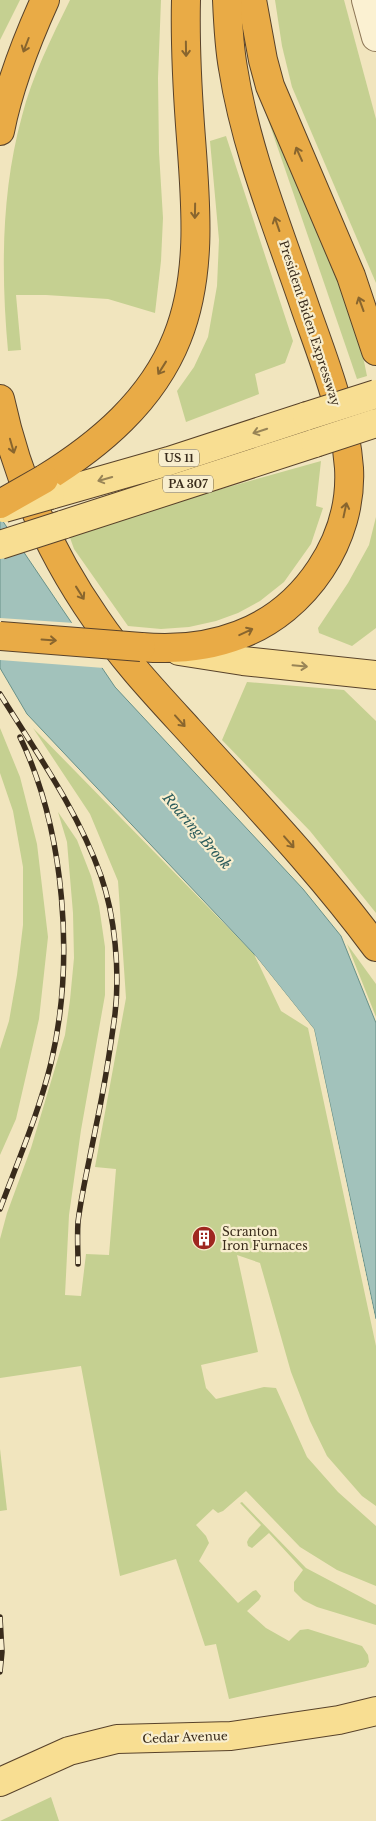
<svg xmlns="http://www.w3.org/2000/svg" width="376" height="1821" font-family="'Libre Baskerville',serif">
  <style>
    .green { fill: #c5d091 }
    .water { fill: #a2c2bb; stroke: #689189 }
    .pier { fill: #f1e5be }
    .lines { fill: none; stroke-linecap: round; stroke-linejoin: round }
    .minor-casing { stroke: #8b7555; stroke-width: 30 }
    .major-casing { stroke: #58422a; stroke-width: 30 }
    .highway-casing { stroke: #58422a; stroke-width: 30 }
    .minor { stroke: #fbf1d2; stroke-width: 28 }
    .major { stroke: #f8de92; stroke-width: 28 }
    .highway { stroke: #e9ab46; stroke-width: 28 }
    .rail-casing { stroke: #392b1b; stroke-width: 5.5 }
    .rail { stroke: #f8eece; stroke-width: 4; stroke-dasharray: 11; stroke-linecap: butt }
    .major-bridge-casing { stroke: #58422a; stroke-width: 30; stroke-linecap: butt }
    .highway-bridge-casing { stroke: #58422a; stroke-width: 30; stroke-linecap: butt }
    .major-bridge { stroke: #f8de92; stroke-width: 28 }
    .highway-bridge { stroke: #e9ab46; stroke-width: 28 }
    .oneway { stroke: #88652e }
    .oneway2 { stroke: #988456 }
    .labels { text-anchor: middle; dominant-baseline: central; stroke-width: 4.5; stroke-linejoin: round; paint-order: stroke }
    .shield { fill: #f8eece; stroke: #726651; stroke-width: 1 }
    .shield-label { font-size: 11px; font-weight: bold; fill: #392b1b }
    .street-label { font-size: 12px; fill: #392b1b; stroke: #f8eece }
    .poi-label { font-size: 12px; fill: #392b1b; stroke: #f8eece; text-anchor: start }
    .water-label { font-size: 14px; font-style: italic; fill: #295a5a; stroke: #f8eece }
  </style>
  <rect width="100%" height="100%" fill="#f1e5be"/>
  <!-- green -->
  <g class="green">
    <path d="M0,0h20l-20,40z"/>
    <path d="M70,0h91l-3,78 1,74 4,66 -2,43 -6,52 -47,-14 -62,-4h-30l5,55 -13,1c-7,-78 -7,-159 14,-235 10,-40 30,-79 48,-116z"/>
    <path d="M275,0h69l32,119v164l-84,-196 -10,-41z"/>
    <path d="M262,102l81,191 18,54 6,29 -10,3z"/>
    <path d="M226,136l67,205 -8,22 -30,11 4,20 -73,28 -9,-31 17,-24 14,-30 9,-51 2,-46 -9,-99z"/>
    <path d="M321,461l-5,45 7,2 -12,36 -27,38 -24,19 -22,12 -22,8 -27,6 -28,2 -33,-3 -54,-77 -6,-17z"/>
    <path d="M376,517v111l-24,18 -33,-13 -1,-5 30,-45 21,-38z"/>
    <path d="M247,682l97,8 32,31v192l-66,-82 -88,-91z"/>
    <path d="M0,728l20,49 17,67 11,93 -9,82 -23,100 -16,36v-106l9,-28 8,-46 6,-50v-58l-10,-56 -13,-38z"/>
    <path d="M33,728l221,226 27,57 27,17 68,318v160l-14,-10 -35,-40 -17,-35 -19,-49 -31,-109 -23,-8 21,97 -57,13 5,23 10,11 48,-12 12,1 31,69 31,35 38,34v60l-39,-16 -37,-23 -54,-56 -23,20 -5,2 -5,-4 -17,16 10,11 3,7 -10,18 39,42 15,-12 3,-1 5,6 -2,4 -12,11 19,17 23,13 11,-11 8,-1 54,17 6,9 1,7 -3,5 -137,32 -13,-55 -11,2 -29,-87 -56,17 -39,-210 -81,12v-139l7,-26 24,-65 34,-113 5,-35 4,-42 -1,-45 -6,-71 -9,-30 19,28 14,36 8,30 6,41v48l-24,135 -12,85 -4,80 16,1 5,-42 23,1 7,-86 -21,-2 31,-169 -8,-117 -28,-67z"/>
    <path d="M347,944l29,40v33z"/>
    <path d="M0,1449l7,61 -7,1z"/>
    <path d="M242,1502l64,66 70,37v20l-59,-18 -14,-7 -9,-9v-9l9,-12 -34,-37 -17,15 -4,-2 -1,-4 2,-4 12,-13 -21,-22z"/>
    <path d="M51,1797l8,24h-59z"/>
  </g>
  <!-- water -->
  <path class="water" d="M0,517l115,170 188,202 38,47 35,87v296l-62,-290 -60,-75 -227,-240 -27,-46z"/>
  <!-- pier -->
  <g class="pier">
    <path d="M0,618l74,5 30,45 -104,-8z"/>
    <path d="M254,954l60,75 62,293 -2,-2 -62,-290 -53,-66z"/>
  </g>
  <g class="lines">
    <!-- minor casing -->
    <g class="minor-casing">
      <path id="minor" d="M366,0l10,37"/>
    </g>
    <!-- major casing -->
    <g class="major-casing">
      <g id="major">
        <path d="M50,495l119,-34 138,-45"/>
        <path d="M62,525l253,-82"/>
        <path d="M179,651l64,10 133,14"/>
        <path d="M0,1782l69,-31 48,-12 114,-3 108,-16 37,-9"/>
      </g>
    </g>
    <!-- highway casing -->
    <g class="highway-casing">
      <g id="highway">
        <path d="M252,0l11,60 7,26 81,190 25,75"/>
        <path d="M0,131c9,-46 26,-89 45,-131"/>
        <path d="M0,399c17,79 50,154 96,220 27,40 60,75 92,110 64,71 131,141 188,218"/>
        <path d="M44,479c55,-34 108,-78 133,-141 27,-67 18,-143 13,-213 -3,-42 -5,-83 -4,-125"/>
        <path d="M141,647c33,3 67,0 98,-12 67,-25 114,-96 110,-167 -4,-55 -25,-107 -43,-158 -27,-80 -60,-159 -73,-242 -4,-22 -5,-45 -6,-68"/>
      </g>
    </g>
    <!-- minor -->
    <use href="#minor" class="minor"/>
    <!-- major -->
    <use href="#major" class="major"/>
    <!-- highway -->
    <use href="#highway" class="highway"/>
    <!-- rail casing -->
    <g class="rail-casing">
      <g id="rail">
        <path d="M0,694c36,58 78,117 101,182 14,40 19,96 14,138 -5,37 -11,75 -19,112 -6,32 -14,64 -18,96 -1,14 0,28 0,42"/>
        <path d="M0,1209c18,-48 39,-97 51,-146 24,-102 14,-232 -31,-326"/>
        <path d="M0,1617l2,35 -2,20"/>
      </g>
    </g>
    <!-- rail -->
    <use href="#rail" class="rail"/>
    <!-- major-bridge casing -->
    <g class="major-bridge-casing">
      <g id="major-bridge">
        <path d="M307,416l69,-22"/>
        <path d="M315,443l61,-20"/>
        <path d="M4,508l46,-13"/>
        <path d="M0,545l62,-20"/>
      </g>
    </g>
    <!-- highway-bridge casing -->
    <g class="highway-bridge-casing">
      <g id="highway-bridge">
        <path d="M0,504l44,-25"/>
        <path d="M0,636l141,11"/>
      </g>
    </g>
    <!-- major-bridge -->
    <use href="#major-bridge" class="major-bridge"/>
    <!-- highway-bridge -->
    <use href="#highway-bridge" class="highway-bridge"/>
  </g>
  <!-- one-way arrows -->
  <defs><path id="oneway-shaft" d="M-6 0H5M1.5-3L5.5 0L1.5 3" fill="none" stroke-width="1.6" stroke-linecap="round" stroke-linejoin="round" transform="scale(1.25)"/></defs>
  <g class="oneway">
    <use href="#oneway-shaft" transform="translate(26 45) rotate(111)"/>
    <use href="#oneway-shaft" transform="translate(186 49) rotate(89)"/>
    <use href="#oneway-shaft" transform="translate(299 154) rotate(-114)"/>
    <use href="#oneway-shaft" transform="translate(195 211) rotate(91)"/>
    <use href="#oneway-shaft" transform="translate(277 224) rotate(-109)"/>
    <use href="#oneway-shaft" transform="translate(361 304) rotate(-110)"/>
    <use href="#oneway-shaft" transform="translate(162 368) rotate(122)"/>
    <use href="#oneway-shaft" transform="translate(12 446) rotate(74)"/>
    <use href="#oneway-shaft" transform="translate(345 510) rotate(-78)"/>
    <use href="#oneway-shaft" transform="translate(80 593) rotate(58)"/>
    <use href="#oneway-shaft" transform="translate(246 632) rotate(-25)"/>
    <use href="#oneway-shaft" transform="translate(49 640) rotate(4)"/>
    <use href="#oneway-shaft" transform="translate(180 721) rotate(48)"/>
    <use href="#oneway-shaft" transform="translate(289 842) rotate(49)"/>
  </g>
  <g class="oneway2">
    <use href="#oneway-shaft" transform="translate(260 431) rotate(162)"/>
    <use href="#oneway-shaft" transform="translate(105 479) rotate(164)"/>
    <use href="#oneway-shaft" transform="translate(300 666) rotate(5)"/>
  </g>
  <!-- icons -->
  <defs>
    <g id="building-disc" transform="scale(1.25)"><circle r="9.5" fill="#9f2720" stroke="#f8eece"/><path d="M-4-6H4V6H1V3H-1V6H-4ZM-2.5-4.3h1.7v1.8h-1.7ZM.8-4.3h1.7v1.8H.8ZM-2.5-1h1.7V.8h-1.7ZM.8-1h1.7V.8H.8Z" fill="#fff"/></g>
  </defs>
  <g fill-rule="evenodd">
    <use href="#building-disc" x="204" y="1238"/>
  </g>
  <g class="labels">
    <!-- shield labels -->
    <g class="shield">
      <rect x="159" y="449.5" width="40" height="17" rx="4"/>
      <rect x="163" y="475.5" width="50" height="17" rx="4"/>
    </g>
    <g class="shield-label">
      <text x="179" y="458">US 11</text>
      <text x="188" y="484">PA 307</text>
    </g>
    <!-- street labels -->
    <g class="street-label">
      <text transform="translate(310 323) rotate(72)">President Biden Expressway</text>
      <text transform="translate(185 1737) rotate(-2)">Cedar Avenue</text>
    </g>
    <!-- poi labels -->
    <g class="poi-label">
      <text x="222" y="1231">Scranton<tspan x="222" dy="14">Iron Furnaces</tspan></text>
    </g>
    <!-- water labels -->
    <g class="water-label">
      <text transform="translate(197 831) rotate(49)">Roaring Brook</text>
    </g>
  </g>
</svg>
